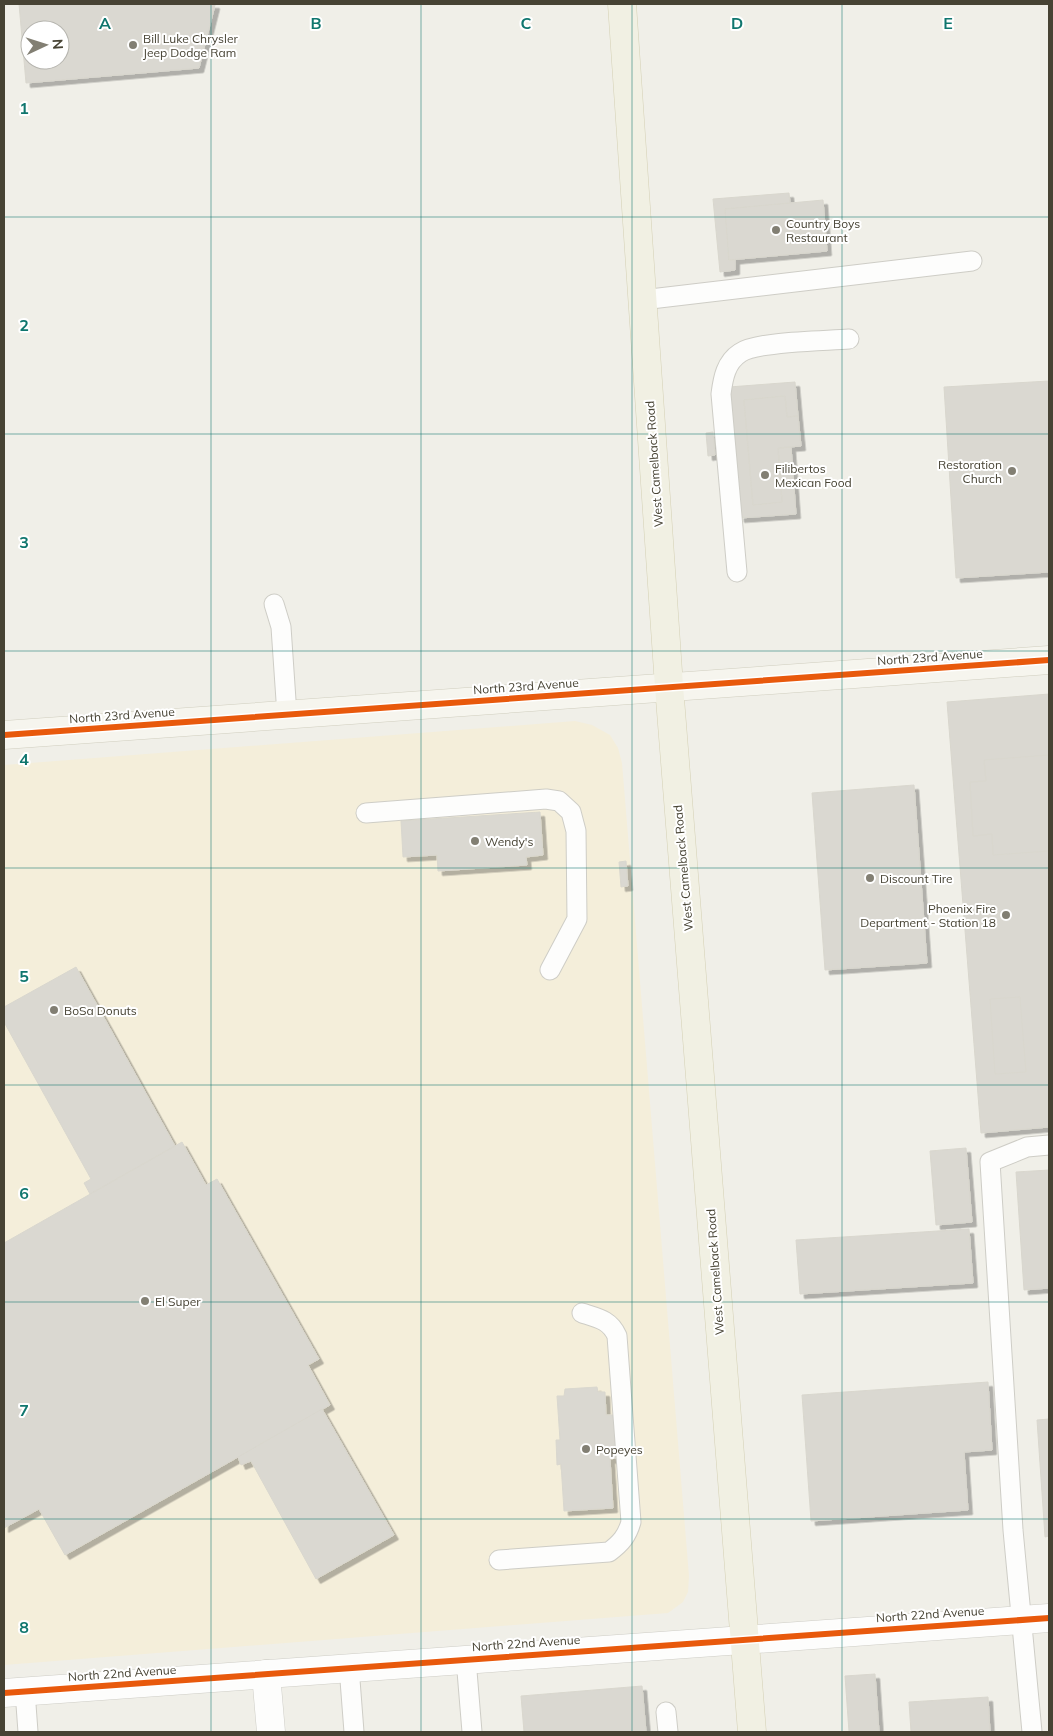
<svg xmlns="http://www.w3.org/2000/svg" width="1053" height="1736" font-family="Mulish,sans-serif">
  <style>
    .commercial { fill: #f4eeda }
    .building { fill: #dad8d1; stroke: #d9d7ce; fill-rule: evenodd; filter: url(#shadow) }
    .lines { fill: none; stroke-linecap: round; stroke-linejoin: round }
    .lane-casing { stroke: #cecdc6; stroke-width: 21 }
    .street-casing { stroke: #cecdc6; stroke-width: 29 }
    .secondary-casing { stroke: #d0cebf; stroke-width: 29 }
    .primary-casing { stroke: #d4d0b4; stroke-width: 29 }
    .lane { stroke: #fdfdfc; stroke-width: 19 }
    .street { stroke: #fdfdfc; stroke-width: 28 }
    .secondary { stroke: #f6f5ee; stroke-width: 28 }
    .primary { stroke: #f1f0e3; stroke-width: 28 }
    .cycleway-casing { stroke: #fff; stroke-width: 9 }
    .cycleway { stroke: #e8590c; stroke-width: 6 }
    .grid { fill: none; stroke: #0f766e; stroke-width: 1; stroke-opacity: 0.55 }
    .poi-dot { fill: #827f73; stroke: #fff; stroke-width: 2 }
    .labels { text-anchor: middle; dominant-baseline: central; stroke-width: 4; stroke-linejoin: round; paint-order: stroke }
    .poi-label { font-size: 12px; fill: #474334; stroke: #fff; text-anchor: start }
    .street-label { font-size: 12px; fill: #474334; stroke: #fff }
    .grid-label { font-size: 16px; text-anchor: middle; font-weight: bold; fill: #0f766e; stroke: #fff; stroke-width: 4; stroke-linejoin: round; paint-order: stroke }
  </style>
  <defs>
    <filter id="shadow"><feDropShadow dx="4.5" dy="4.5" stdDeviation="0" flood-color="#0004"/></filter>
  </defs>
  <rect width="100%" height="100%" fill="#f0efe8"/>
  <!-- commercial -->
  <path class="commercial" d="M575,721l17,4 18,10 8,13 4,15 67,813 -1,16 -5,10 -15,11 -664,52v-900z"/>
  <!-- building -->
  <g class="building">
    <path d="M19,4h196v1l-16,63 -173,15zM30,30h30v30h-30z"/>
    <path d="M789,193l1,10 -65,6 4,51h6v10l-15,2 -7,-73z"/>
    <path d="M823,200l4,51 -98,9 -4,-51z"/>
    <path d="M1049,381v191l-93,6 -12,-191z"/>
    <path d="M795,382l3,34 -11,1 -2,-21 -41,4 9,105 29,-3 -4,-54 13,-1 5,67 -56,4 -11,-131z"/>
    <path d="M785,396l2,21 11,-1 3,30 -23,2 4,54 -29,3 -9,-105z"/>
    <path d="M713,432l2,23 -7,1 -2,-23z"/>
    <path d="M1049,694v433l-68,6 -34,-431z"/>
    <path d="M1049,755v96l-56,4 -1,-21 -19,2 -3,-54 16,-1 -2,-21z"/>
    <path d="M914,785l13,178 -102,7 -13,-177z"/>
    <path d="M540,812l3,43 -17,2 1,8 -89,6 -1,-16 -34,2 -2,-36z"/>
    <path d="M626,861l2,25 -7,1 -2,-25z"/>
    <path d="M76,967l99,179 -85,48 -6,-11 7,-4 -87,-157v-15z"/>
    <path d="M1020,997l6,75 -31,2 -5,-75z"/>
    <path d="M182,1142l24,43 11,-6 102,180 -11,6 22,40 -265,150 -26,-46 -35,19v-285z"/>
    <path d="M966,1148l6,74 -36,3 -6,-74z"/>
    <path d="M1049,1170v118l-25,2 -8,-118z"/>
    <path d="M969,1229l4,54 -173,11 -4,-54z"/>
    <path d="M988,1382l4,68 -28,2 4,58 -157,11 -9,-126z"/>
    <path d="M597,1387l1,5h7l1,23h8l3,43 -7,1 3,49 -49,3 -3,-47 -4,1 -1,-25h4l-3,-44h7l1,-7z"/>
    <path d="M322,1409l72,126 -78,44 -65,-118 -10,4 -3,-8z"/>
    <path d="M1049,1419v117l-4,1 -8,-117z"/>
    <path d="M875,1674l4,58h-30l-4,-56z"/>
    <path d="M642,1686l4,46h-122l-3,-36z"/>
    <path d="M988,1697l2,35h-79l-2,-30z"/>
  </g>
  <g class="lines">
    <!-- lane casing -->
    <g class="lane-casing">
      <g id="lane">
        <path d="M642,300l330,-39"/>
        <path d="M737,572l-16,-178c2,-16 5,-32 19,-41 17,-12 85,-12 109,-14"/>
        <path d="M274,604l7,23 6,88"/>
        <path d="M366,813l180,-14 13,2 12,11 5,19 1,88 -27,51"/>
        <path d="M499,1560l110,-8c12,-9 18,-16 22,-30l-14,-186c-7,-16 -19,-18 -35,-23"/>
        <path d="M466,1659l6,73"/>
        <path d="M349,1667l5,65"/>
        <path d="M25,1691l3,41"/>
        <path d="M666,1712l2,20"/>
        <path d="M1032,1732l-19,-202 -23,-368 37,-15 22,-2"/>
      </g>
    </g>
    <!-- street casing -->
    <g class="street-casing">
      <g id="street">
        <path d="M266,1674l5,58"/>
        <path d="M4,1693l1045,-75"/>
      </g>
    </g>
    <!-- secondary casing -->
    <g class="secondary-casing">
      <path id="secondary" d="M4,735l1045,-75"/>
    </g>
    <!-- primary casing -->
    <g class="primary-casing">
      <path id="primary" d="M622,4l47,682 83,1046"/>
    </g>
    <!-- lane -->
    <use href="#lane" class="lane"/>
    <!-- street -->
    <use href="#street" class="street"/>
    <!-- secondary -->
    <use href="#secondary" class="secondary"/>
    <!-- primary -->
    <use href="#primary" class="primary"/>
    <!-- cycleway casing -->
    <g class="cycleway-casing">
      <g id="cycleway">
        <path d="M4,735l1045,-75"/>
        <path d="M4,1693l1045,-75"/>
      </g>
    </g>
    <!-- cycleway -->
    <use href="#cycleway" class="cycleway"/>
  </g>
  <!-- grid -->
  <path class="grid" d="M211,4v1728M421,4v1728M632,4v1728M842,4v1728M4,217h1045M4,434h1045M4,651h1045M4,868h1045M4,1085h1045M4,1302h1045M4,1519h1045"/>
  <!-- markers -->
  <g class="poi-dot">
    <circle cx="133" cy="45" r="5"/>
    <circle cx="776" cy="230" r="5"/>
    <circle cx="1012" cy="471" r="5"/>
    <circle cx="765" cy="475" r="5"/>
    <circle cx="475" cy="841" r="5"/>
    <circle cx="870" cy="878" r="5"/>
    <circle cx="1006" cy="915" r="5"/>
    <circle cx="54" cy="1010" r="5"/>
    <circle cx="145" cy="1301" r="5"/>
    <circle cx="586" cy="1449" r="5"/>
  </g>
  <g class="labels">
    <!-- poi labels -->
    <g class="poi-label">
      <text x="143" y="38">Bill Luke Chrysler<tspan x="143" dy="14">Jeep Dodge Ram</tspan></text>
      <text x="786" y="223">Country Boys<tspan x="786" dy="14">Restaurant</tspan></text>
      <text x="1002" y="464" text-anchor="end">Restoration<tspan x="1002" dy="14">Church</tspan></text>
      <text x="775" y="468">Filibertos<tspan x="775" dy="14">Mexican Food</tspan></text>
      <text x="485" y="841">Wendy's</text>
      <text x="880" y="878">Discount Tire</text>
      <text x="996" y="908" text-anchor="end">Phoenix Fire<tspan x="996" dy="14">Department - Station 18</tspan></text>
      <text x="64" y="1010">BoSa Donuts</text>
      <text x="155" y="1301">El Super</text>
      <text x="596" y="1449">Popeyes</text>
    </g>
    <!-- street labels -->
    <g class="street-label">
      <text transform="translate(654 464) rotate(-94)">West Camelback Road</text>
      <text transform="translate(930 657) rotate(-4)">North 23rd Avenue</text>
      <text transform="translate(526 686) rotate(-4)">North 23rd Avenue</text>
      <text transform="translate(122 715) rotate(-4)">North 23rd Avenue</text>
      <text transform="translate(683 868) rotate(-95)">West Camelback Road</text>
      <text transform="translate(715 1272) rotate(-94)">West Camelback Road</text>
      <text transform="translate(930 1614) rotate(-4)">North 22nd Avenue</text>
      <text transform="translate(526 1643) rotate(-4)">North 22nd Avenue</text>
      <text transform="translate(122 1673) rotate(-4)">North 22nd Avenue</text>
    </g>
  </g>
  <g class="grid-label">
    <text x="105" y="29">A</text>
    <text x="316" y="29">B</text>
    <text x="526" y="29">C</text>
    <text x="737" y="29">D</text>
    <text x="948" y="29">E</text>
    <text x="24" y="114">1</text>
    <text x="24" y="331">2</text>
    <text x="24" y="548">3</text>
    <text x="24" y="765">4</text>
    <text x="24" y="982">5</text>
    <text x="24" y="1199">6</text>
    <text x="24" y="1416">7</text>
    <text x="24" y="1633">8</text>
  </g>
  <!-- border -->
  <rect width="1053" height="1736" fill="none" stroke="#474334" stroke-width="10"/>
  <!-- north arrow -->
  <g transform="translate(45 45) rotate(86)"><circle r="24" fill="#ffffff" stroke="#b5b4ae"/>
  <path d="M0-4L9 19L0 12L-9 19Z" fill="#827f73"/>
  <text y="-8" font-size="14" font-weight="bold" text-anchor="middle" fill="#474334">N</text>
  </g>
</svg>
